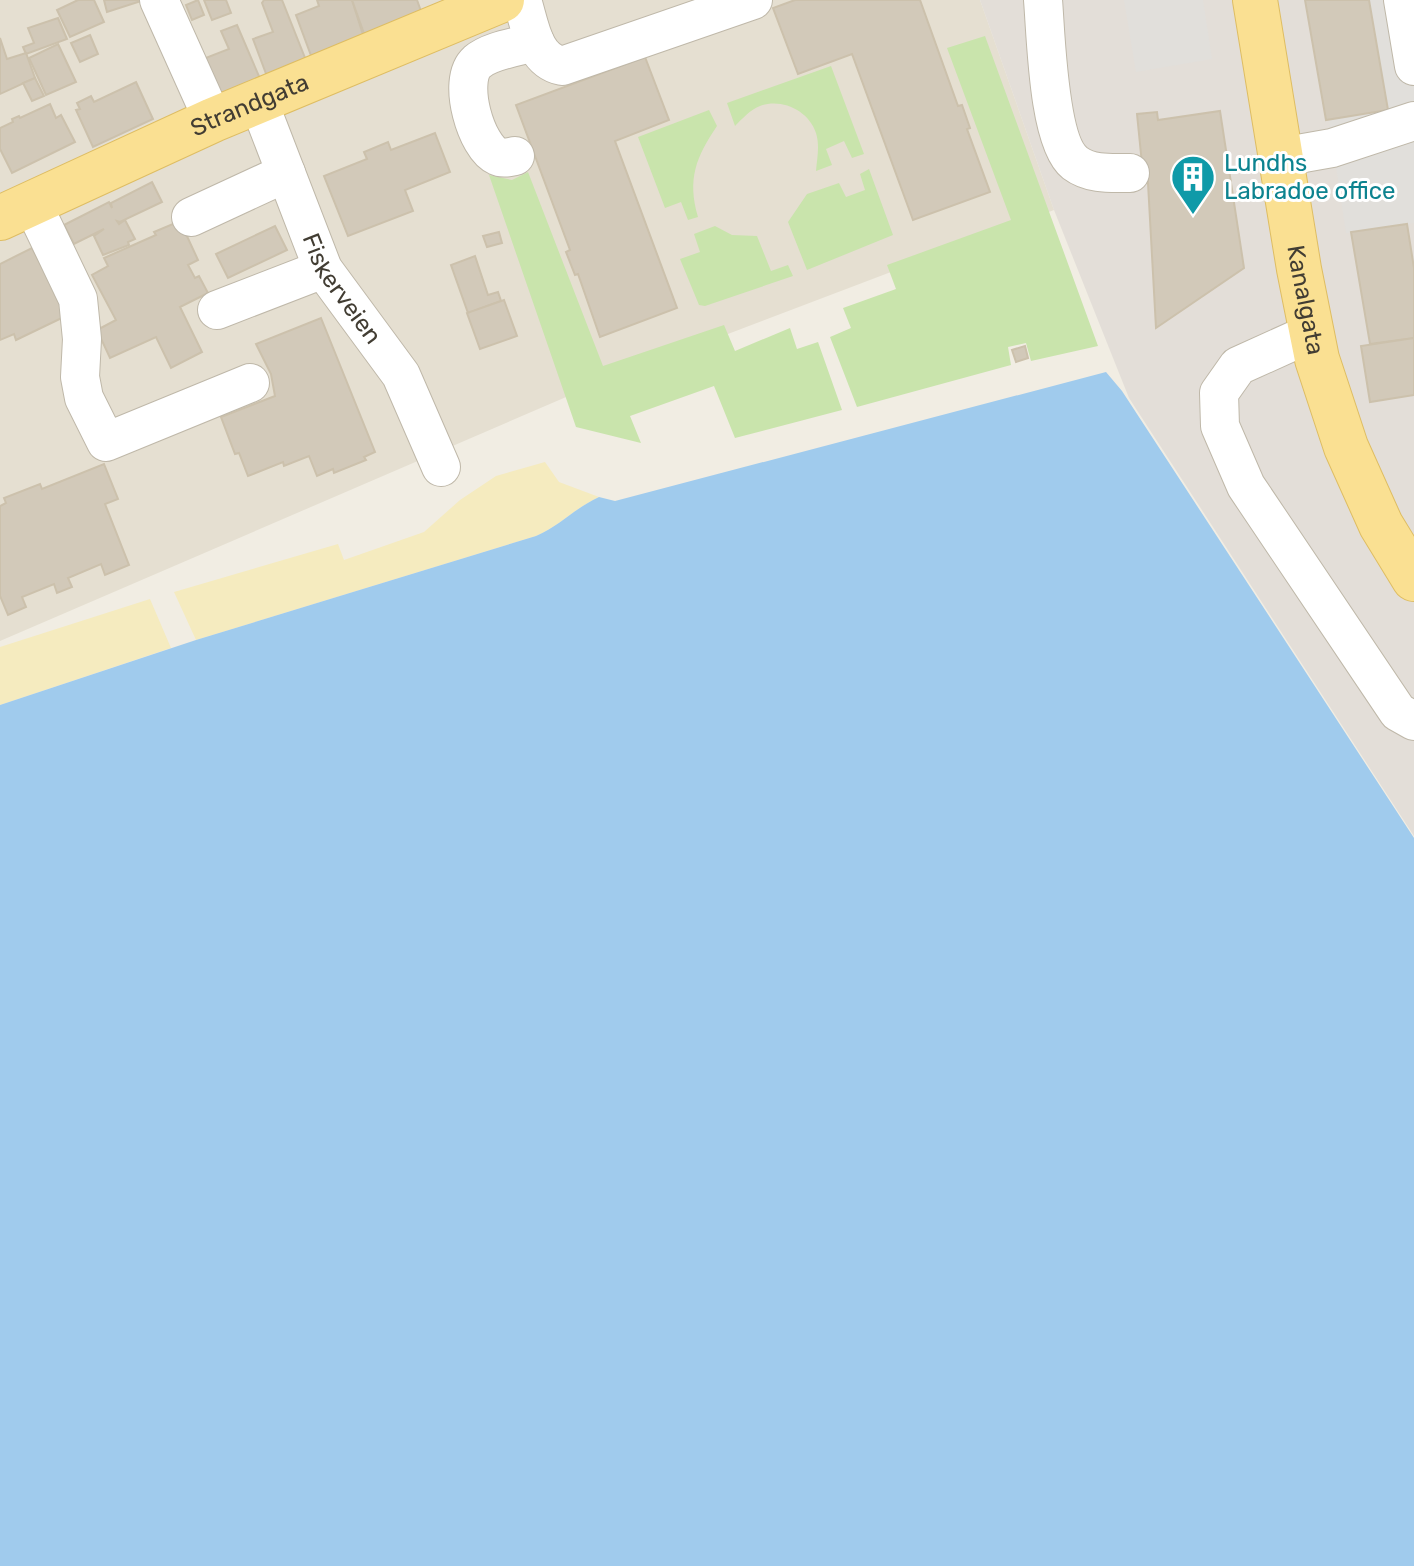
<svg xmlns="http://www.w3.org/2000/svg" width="1414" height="1566" font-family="Rubik,sans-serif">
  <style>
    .residential { fill: #e5dfd1 }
    .industrial { fill: #e3ded8 }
    .green { fill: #c9e4ac }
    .sand { fill: #f5ebbf }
    .parking { fill: #e1dfdb }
    .water { fill: #a0cbed }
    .building { fill: #d2c9b9; stroke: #ccc1ac; stroke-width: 2 }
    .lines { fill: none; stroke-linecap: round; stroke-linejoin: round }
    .minor-casing { stroke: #bfb8a9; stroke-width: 40 }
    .major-casing { stroke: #debd63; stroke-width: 46 }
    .minor { stroke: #fff; stroke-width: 38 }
    .major { stroke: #fae092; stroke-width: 44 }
    .labels { text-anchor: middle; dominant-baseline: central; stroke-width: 6; stroke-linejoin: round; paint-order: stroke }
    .street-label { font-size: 24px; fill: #423d33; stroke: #fff }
    .culture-label { font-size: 24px; fill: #0d838f; stroke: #fff; text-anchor: start }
  </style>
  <rect width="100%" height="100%" fill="#f1ede3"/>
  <!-- residential -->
  <path class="residential" d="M0,0h980l74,210 -460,175 -594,256z"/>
  <!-- industrial -->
  <path class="industrial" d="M980,0h434v836l-285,-438 -75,-188z"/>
  <!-- green -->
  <g class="green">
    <path d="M985,36l113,310 -67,15 -5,-18 -18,4 3,18 -154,42 -27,-70 21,-9 -8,-20 53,-19 -9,-24 124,-45 -64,-172z"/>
    <path d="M831,66l33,88 -12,4 -8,-17 -18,8 6,16 -16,6c1,-13 4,-25 0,-38 -7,-22 -34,-35 -56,-27 -9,3 -18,13 -25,20l-8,-23z"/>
    <path d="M709,110l8,16c-21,31 -30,53 -19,91l-10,3 -7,-18 -16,6 -27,-71z"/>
    <path d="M869,169l24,66 -86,35 -19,-48 19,-28 32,-11 7,14 19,-7 -5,-16z"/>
    <path d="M528,172l75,194 121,-41 11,26 55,-23 7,21 21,-7 24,68 -107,28 -21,-52 -84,30 11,27 -65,-16 -87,-252 23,5z"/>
    <path d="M715,226l17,9 25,1 14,35 17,-6 5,11 -88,30 -6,-1 -19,-46 20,-7 -6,-18z"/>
  </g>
  <!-- sand -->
  <g class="sand">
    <path d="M545,462l14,20 40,15c-24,11 -38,28 -63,39l-340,104 -22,-48 164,-48 6,16 80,-28 36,-32 36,-24z"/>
    <path d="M150,599l21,49 -171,57v-58z"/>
  </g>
  <!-- parking -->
  <g class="parking">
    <path d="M1124,0h79l9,59 -76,13z"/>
    <path d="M1369,0h45v223l-68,10 -17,-113 58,-10z"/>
  </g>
  <!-- water -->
  <path class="water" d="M1106,372l16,19 292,447v728h-1414v-861l196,-65 340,-104c25,-11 39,-28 63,-39l16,4z"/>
  <!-- building -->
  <g class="building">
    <path d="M78,0h16l10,22 -34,15 -13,-27z"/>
    <path d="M104,0h40l-37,12z"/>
    <path d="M198,0l6,15 -12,5 -6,-15z"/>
    <path d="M204,0h22l5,13 -19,7z"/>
    <path d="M264,0h18l25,63 -39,16 -15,-40 20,-7 -11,-29z"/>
    <path d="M317,0h35l12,38 -51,23 -17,-46 23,-9z"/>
    <path d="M352,0h65l6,17 -57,22z"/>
    <path d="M795,0h125l38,106 4,-1 8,23 -3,1 23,63 -77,28 -61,-166 -54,20 -25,-66z"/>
    <path d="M1305,0h64l19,110 -62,10z"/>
    <path d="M58,18l9,21 -41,15 -3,-7 11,-4 -6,-15z"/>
    <path d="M237,25l24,56 -35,15 -13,-7 -10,-30 26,-10 -8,-18z"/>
    <path d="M90,35l8,19 -18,8 -9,-19z"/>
    <path d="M0,38l7,21 19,-6 9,25 -35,16z"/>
    <path d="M58,44l18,38 -30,13 -17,-37z"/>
    <path d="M645,57l24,63 -54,21 62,167 -77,29 -22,-63 -3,1 -9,-23 4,-2 -54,-145z"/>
    <path d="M35,78l9,18 -12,5 -9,-18z"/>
    <path d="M136,82l17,37 -60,28 -17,-37 4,-1 -3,-6 14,-7 3,6z"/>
    <path d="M50,104l6,14 5,-3 14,27 -63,31 -12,-24v-21l13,-6 -1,-3 7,-3 1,2z"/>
    <path d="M1220,111l24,157 -88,60 -9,-163 -5,-1 -5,-50 20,-2 1,8z"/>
    <path d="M435,133l15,39 -45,18 8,21 -65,25 -24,-60 43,-17 -3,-7 24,-10 3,8z"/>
    <path d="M152,182l10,20 -42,20 -3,-1 2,3 6,-4 10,19 -7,3 1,3 -26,10 -9,-19 10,-7 -30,15 -10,-19 45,-23 3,6 -1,-5z"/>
    <path d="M180,221l18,39 -10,5 7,13 4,-2 9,17 -28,14 22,45 -31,16 -15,-31 -46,21 -13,-28 19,-10 -24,-45 16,-9 -4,-8 52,-23 -2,-3z"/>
    <path d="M1407,224l7,44v70l-44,6 -19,-112z"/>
    <path d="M275,226l12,24 -59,28 -12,-24z"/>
    <path d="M499,232l3,11 -15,4 -4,-11z"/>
    <path d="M32,248l36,67 -52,25 -2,-6 -14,6v-76z"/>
    <path d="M475,256l13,39 10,-3 3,9 -33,12 -17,-48z"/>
    <path d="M504,300l13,36 -37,13 -13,-36z"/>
    <path d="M321,318l54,134 -11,5 2,3 -32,13 -1,-4 -16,7 -8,-20 -25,10 -1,-4 -35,14 -9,-23 -4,1 -14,-37 54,-21 -4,-22 -15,-30z"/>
    <path d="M1414,338v57l-44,7 -9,-56z"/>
    <path d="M1025,346l3,12 -12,4 -4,-12z"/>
    <path d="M104,464l14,35 -13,5 24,61 -24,10 -4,-11 -33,14 4,9 -15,6 -3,-9 -32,13 4,10 -18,8 -8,-19v-90l6,-3 -2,-5 36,-14 2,5z"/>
  </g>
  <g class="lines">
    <!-- minor casing -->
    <g class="minor-casing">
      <g id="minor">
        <path d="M159,0l54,120"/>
        <path d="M522,0c8,25 11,60 40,66l191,-66"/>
        <path d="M1043,0c3,35 5,142 32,163 16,12 37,10 55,10"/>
        <path d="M1403,0l11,66"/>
        <path id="s1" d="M259,103l64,166 78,106 40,92"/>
        <path d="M515,156c-6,1 -12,3 -18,0 -20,-8 -41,-75 -20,-94 14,-12 41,-15 58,-20"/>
        <path d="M1281,157l51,-9 82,-27"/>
        <path d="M32,203l46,96 4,40 -2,38 4,21 22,44 144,-59"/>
        <path d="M191,217l95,-44"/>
        <path d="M217,310l106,-41"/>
        <path d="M1311,333l-73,33 -19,27 1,33 26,60 152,226 16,9"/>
      </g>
    </g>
    <!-- major casing -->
    <g class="major-casing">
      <g id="major">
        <path id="s2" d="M1255,0l44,269 18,90 29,88 35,78 33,54"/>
        <path id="s3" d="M0,218l213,-98 289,-120"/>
      </g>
    </g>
    <!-- minor -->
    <use href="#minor" class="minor"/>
    <!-- major -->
    <use href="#major" class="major"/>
  </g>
  <!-- icons -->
  <defs>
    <g id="building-pin" transform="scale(2.3)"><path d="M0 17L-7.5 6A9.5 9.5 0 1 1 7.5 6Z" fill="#0f9aa8" stroke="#fff"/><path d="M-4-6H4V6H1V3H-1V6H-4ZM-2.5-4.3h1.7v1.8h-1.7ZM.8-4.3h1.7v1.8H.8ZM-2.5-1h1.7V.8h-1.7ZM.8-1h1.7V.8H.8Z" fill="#fff"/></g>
  </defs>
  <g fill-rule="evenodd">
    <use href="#building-pin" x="1193" y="177"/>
  </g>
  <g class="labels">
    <!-- street labels -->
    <g class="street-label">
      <text stroke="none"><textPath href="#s3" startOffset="274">Strandgata</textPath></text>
      <text stroke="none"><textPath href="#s1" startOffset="204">Fiskerveien</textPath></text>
      <text stroke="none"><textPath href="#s2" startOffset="304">Kanalgata</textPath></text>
    </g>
    <!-- culture labels -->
    <g class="culture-label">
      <text x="1224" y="163">Lundhs<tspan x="1224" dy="28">Labradoe office</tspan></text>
    </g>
  </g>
</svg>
